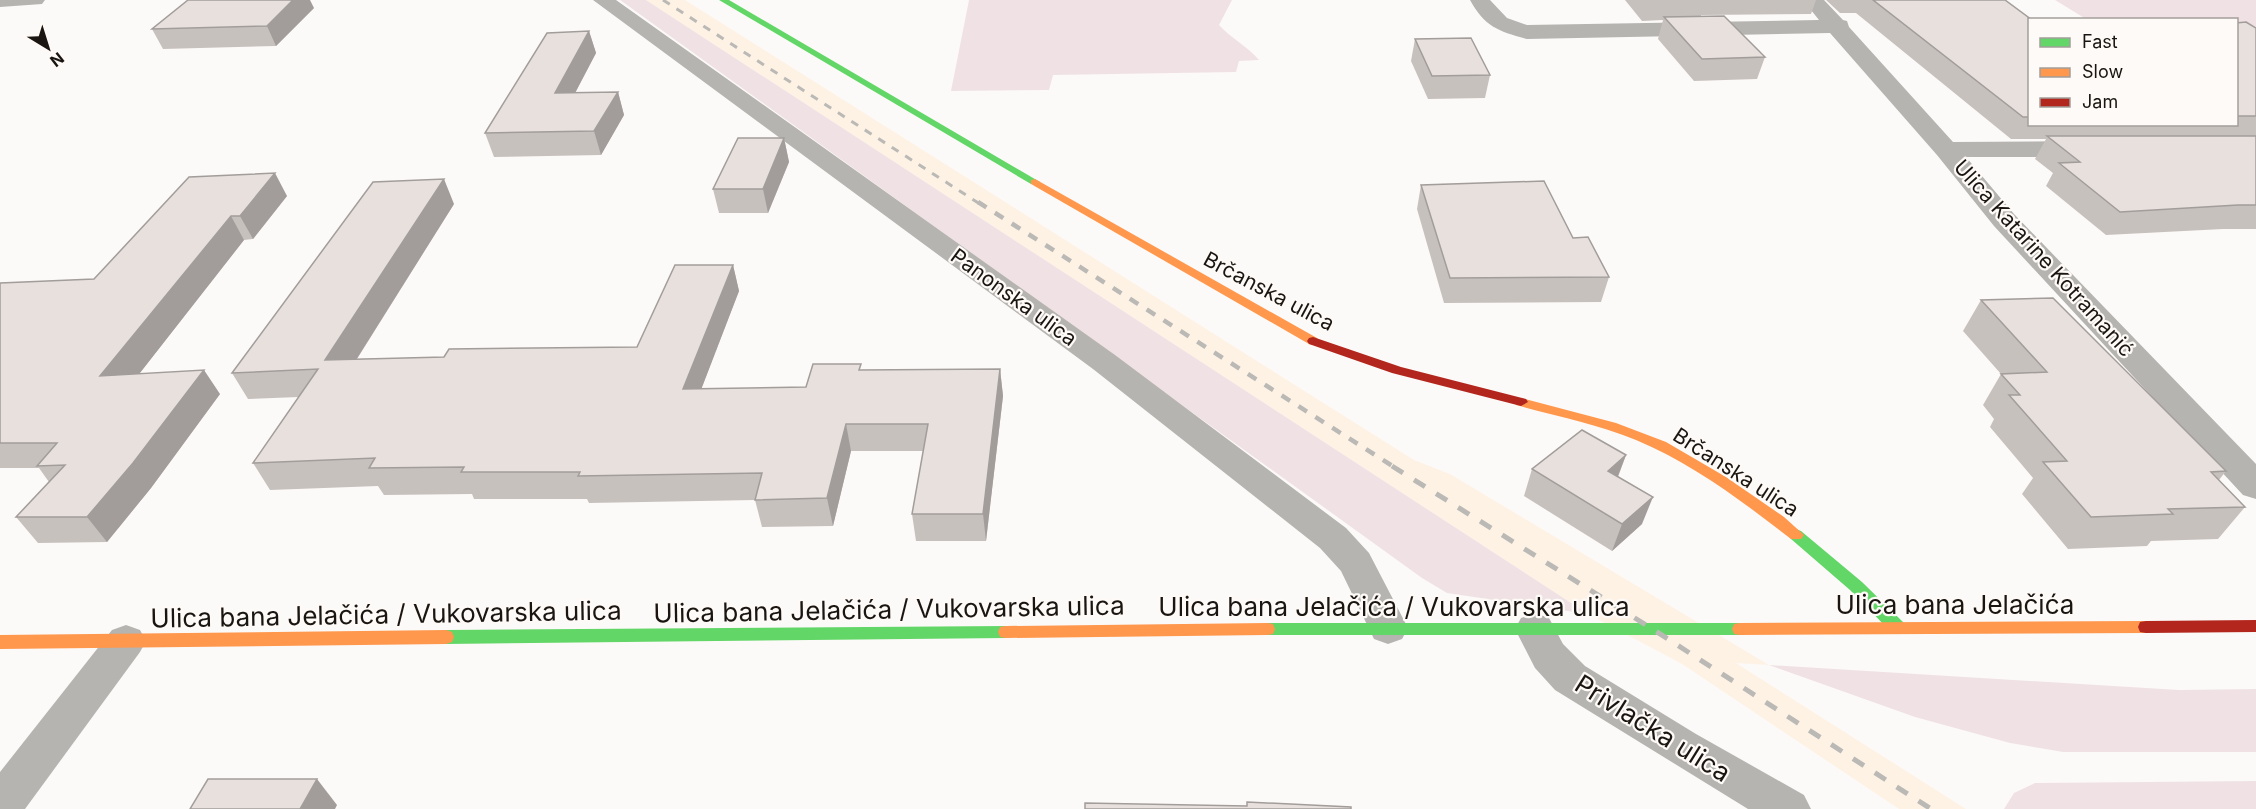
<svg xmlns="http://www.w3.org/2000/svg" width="2256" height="809" font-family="Inter,sans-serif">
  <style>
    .built { fill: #fef2e5 }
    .green { fill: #f0e2e4 }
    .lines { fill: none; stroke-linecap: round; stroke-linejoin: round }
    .street { fill: #b5b4b1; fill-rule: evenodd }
    .fast { fill: #63d668; fill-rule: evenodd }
    .slow { fill: #ff974d; fill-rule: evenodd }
    .jam { fill: #b3261e; fill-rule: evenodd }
    .rail-far2 { stroke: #bab9b5; stroke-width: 3; stroke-dasharray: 8 8; stroke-linecap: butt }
    .rail-far1 { stroke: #bab9b5; stroke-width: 4.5; stroke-dasharray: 10 10; stroke-linecap: butt }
    .rail { stroke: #bab9b5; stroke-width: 5; stroke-dasharray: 13 13; stroke-linecap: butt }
    .wall { fill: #c7c1be }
    .shaded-wall { fill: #a29d9b }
    .building { fill: #e7e0dd; stroke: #a29d9b; stroke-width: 1.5 }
    .labels { text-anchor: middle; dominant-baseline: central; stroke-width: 4.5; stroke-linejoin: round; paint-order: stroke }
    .street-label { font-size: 21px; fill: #1a1510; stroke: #fdfaf7 }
    .near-street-label { font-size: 26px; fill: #1a1510; stroke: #fdfaf7 }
  </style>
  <rect width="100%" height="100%" fill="#fcfaf8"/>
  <!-- built -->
  <path class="built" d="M646,0h39l729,460 36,14 319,191 -33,-2 230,146h-67l-217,-145 -94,-50z"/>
  <!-- green -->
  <g class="green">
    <path d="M620,0h26l942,614 -141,-21 -25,-15z"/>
    <path d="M969,0h263l-13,25c13,14 28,21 40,35l-20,1 -3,11 -183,3 -4,15 -98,1z"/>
    <path d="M2055,0h201v36h-19l-1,-16 -150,-1z"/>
    <path d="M1769,665l410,25 77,-1v63h-193l-53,-9 -95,-26z"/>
    <path d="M2256,781v28h-252l10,-16 21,-10z"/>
  </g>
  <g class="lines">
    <!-- street -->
    <g class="street">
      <path d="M0,0h45l-3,4 -42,3z"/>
      <path d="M593,0h23l499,355 231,173 23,25 39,75 -6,11 -14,5 -14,-5 -33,-68 -21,-23 -227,-179z"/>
      <path d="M1470,0h20l17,18 20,7 292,-5 -16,-20h21l19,20 4,1 2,6 104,115 131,-1 9,3 4,5 -4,5 -9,3h-118l48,57 242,250v35l-13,-4 -249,-269 -57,-71 -107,-122 -303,6c-29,-8 -42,-12 -57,-39z"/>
      <path d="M1535,613l14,5 14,26 22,22 111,68 108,61 7,14h-63l-193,-119 -20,-22 -20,-39 6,-11z"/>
      <path d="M126,625l14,5 6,11 -6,11 -115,157h-25v-37l112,-142z"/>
    </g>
    <!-- fast -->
    <g class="fast">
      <path d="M719,0h10l311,182 -1,2h-8z"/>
      <path d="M1796,529l5,2 61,51 42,41 2,5 -2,5 -6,1 -6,-1 -42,-43 -59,-51 -3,-4 3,-4z"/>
      <path d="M1267,623h473l6,1 2,5 -2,5 -6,1h-473l-6,-1 -2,-5 2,-5z"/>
      <path d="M1006,626l6,1 2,5 -2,5 -6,1 -560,6 -6,-2 -2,-5 2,-5 6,-2z"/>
    </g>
    <!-- slow -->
    <g class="slow">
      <path d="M1035,179l282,159 2,3 -6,4 -4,-1 -278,-160v-4z"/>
      <path d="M1521,398l95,25 50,19 60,35 58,40 20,18 -3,4h-10c-49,-38 -98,-75 -155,-99 -39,-16 -80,-24 -120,-35l-2,-3 2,-3z"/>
      <path d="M2146,621l6,1 2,5 -2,5 -6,1 -406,2 -6,-1 -2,-5 2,-5 6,-1z"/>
      <path d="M1267,623l6,1 2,5 -2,5 -6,1 -261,3 -6,-1 -2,-5 2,-5 6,-1z"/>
      <path d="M446,630l6,2 2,5 -2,5 -6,2 -446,5v-14z"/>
    </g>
    <!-- jam -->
    <g class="jam">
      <path d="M1313,337l88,30 125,32 2,3 -7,4 -129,-33 -83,-29 -2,-3 2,-3z"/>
      <path d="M2256,620v12l-110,1 -6,-1 -2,-5 2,-5 6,-1z"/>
    </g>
    <!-- rail-far2 -->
    <path class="rail-far2" d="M663,0l317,204"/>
    <!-- rail-far1 -->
    <path class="rail-far1" d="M978,202l416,265"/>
    <!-- rail -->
    <path class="rail" d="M1392,466l262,164 277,179"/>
  </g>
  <!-- wall -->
  <g class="wall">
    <path d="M1625,0h191l-5,14 -110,1v1l64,41 -8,22 -63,2 -36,-42 5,-19 -21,1z"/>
    <path d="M1826,0h179l25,20v104h206v-101l20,5v201h-33l-117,6 -60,-49 7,-13 -18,-14 11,-20h-35l-155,-126h-16z"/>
    <path d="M314,8l-38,38 -113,3 -11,-20z"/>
    <path d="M589,31l7,22 -21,40 43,-1 6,23 -23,40 -107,2 -9,-24z"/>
    <path d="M1415,39l75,36 -5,23 -57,1 -17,-38z"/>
    <path d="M784,138l5,24 -21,51h-49l-6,-24z"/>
    <path d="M189,177l98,19 -34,43 -9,1 -105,134 81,20 -69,94 -44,54 -69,1 -22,-26 33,-35 -10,-14h-39v-185l94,-4z"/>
    <path d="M1421,185l152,53 36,39 -8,25 -157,1 -27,-94z"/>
    <path d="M454,204l-97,155 87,-2 193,-10 96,-82 6,26 -38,98 105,-2 56,-17 138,-1 3,27 -17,145h-70l-4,-27 11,-63h-72l-18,75 -71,1 -7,-27 -166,3 -2,-4h-113l-2,-5 -88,1 -6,-9 -108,4 -17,-27 46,-66 -51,2 -16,-26z"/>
    <path d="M1981,300l245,171 -7,9 26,27 -27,32 -67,2 -4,5 -79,3 -46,-55 11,-16 -43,-51 4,-8 -11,-14 18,-31 -38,-43z"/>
    <path d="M1626,455l-8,22 24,47 -30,27 -88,-55 8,-27z"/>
  </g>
  <!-- shaded-wall -->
  <g class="shaded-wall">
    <path d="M293,0h17l4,8 -38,38 -9,-20z"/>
    <path d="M589,31l7,22 -33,63 -8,-23z"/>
    <path d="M618,92l6,23 -23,40 -7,-24z"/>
    <path d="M784,138l5,24 -21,51 -5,-24z"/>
    <path d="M275,173l12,23 -34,43 -13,-23z"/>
    <path d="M444,179l10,25 -115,183 -14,-27z"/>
    <path d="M231,216l13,24 -126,161 -18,-25z"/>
    <path d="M733,265l6,26 -48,125 -8,-27z"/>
    <path d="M1000,369l3,27 -17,145 -3,-27z"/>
    <path d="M204,370l16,24 -69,94 -44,54 -20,-25z"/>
    <path d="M846,424l5,27 -18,75 -6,-28z"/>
    <path d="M1626,455l-10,26 -8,-10z"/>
    <path d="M1653,497l-11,27 -30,27 10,-27z"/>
    <path d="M317,779l20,26 -2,4h-35z"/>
  </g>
  <!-- building -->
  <g class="building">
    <path d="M188,0h105l-26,26 -115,3z"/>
    <path d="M1873,0h132l27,20h-2v97h-7z"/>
    <path d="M1724,16l41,41 -63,2 -38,-42z"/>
    <path d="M2246,22l10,6v88h-20v-93z"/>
    <path d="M589,31l-34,62 63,-1 -24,39 -109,2 62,-100z"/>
    <path d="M1471,38l19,37 -58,1 -17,-37z"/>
    <path d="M2047,136h209v69h-18l-118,7 -61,-49 21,-1z"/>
    <path d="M738,138h46l-21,51h-50z"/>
    <path d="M275,173l-35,43h-9l-131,160 104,-6 -71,93 -46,54h-71l49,-52 -28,1 20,-23h-57v-160l94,-4 95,-102z"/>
    <path d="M444,179l-119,181 119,-3 5,-8 188,-2 38,-82h58l-50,124 123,-2 7,-23h48l-2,6 141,-1 -17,145h-71l16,-90h-82l-19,74 -72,2 7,-27 -184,3 2,-4h-119l3,-5 -95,1 6,-10 -122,5 65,-94 -86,4 141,-191z"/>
    <path d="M1544,181l29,57 15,-1 21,40 -159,1 -29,-93z"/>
    <path d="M2053,298l173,173 -15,1 34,35 -77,2 5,5 -82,3 -48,-55 24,-1 -58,-66h11l-19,-21 46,-2 -66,-72z"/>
    <path d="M1582,430l44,25 -18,16 45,26 -31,27 -90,-55z"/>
    <path d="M208,779h109l-17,30h-110z"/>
    <path d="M1247,802l104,5v2h-266v-6l162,3z"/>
  </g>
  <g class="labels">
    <!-- street labels -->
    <g class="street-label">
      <text transform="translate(2044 258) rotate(48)">Ulica Katarine Kotramanić</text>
      <text transform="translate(1269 291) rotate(28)">Brčanska ulica</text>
      <text transform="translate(1014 297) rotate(36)">Panonska ulica</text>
      <text transform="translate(1736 472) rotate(33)">Brčanska ulica</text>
    </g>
    <!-- near-street labels -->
    <g class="near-street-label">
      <text x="1955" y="604">Ulica bana Jelačića</text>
      <text x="1394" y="606">Ulica bana Jelačića / Vukovarska ulica</text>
      <text transform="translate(889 609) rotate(-1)">Ulica bana Jelačića / Vukovarska ulica</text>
      <text transform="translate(386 614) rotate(-1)">Ulica bana Jelačića / Vukovarska ulica</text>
      <text transform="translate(1653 728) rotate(32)">Privlačka ulica</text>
    </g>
  </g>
  <!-- legend -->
  <rect x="2028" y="18" width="210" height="108" fill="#fdfaf7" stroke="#a29e9b" stroke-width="1.5"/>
  <rect x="2040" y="38" width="30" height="9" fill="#63d668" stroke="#a29e9b" stroke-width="1.5"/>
  <text x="2082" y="48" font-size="18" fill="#1a1510">Fast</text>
  <rect x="2040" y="68" width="30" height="9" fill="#ff974d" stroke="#a29e9b" stroke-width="1.5"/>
  <text x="2082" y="78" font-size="18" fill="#1a1510">Slow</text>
  <rect x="2040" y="98" width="30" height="9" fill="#b3261e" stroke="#a29e9b" stroke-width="1.5"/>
  <text x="2082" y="108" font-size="18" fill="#1a1510">Jam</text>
  <!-- north arrow -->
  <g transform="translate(48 48) rotate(142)" stroke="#fdfaf7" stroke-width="4.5" paint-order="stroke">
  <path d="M0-4.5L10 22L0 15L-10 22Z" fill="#1a1510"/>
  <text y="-9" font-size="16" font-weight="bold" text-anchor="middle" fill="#1a1510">N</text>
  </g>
</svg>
